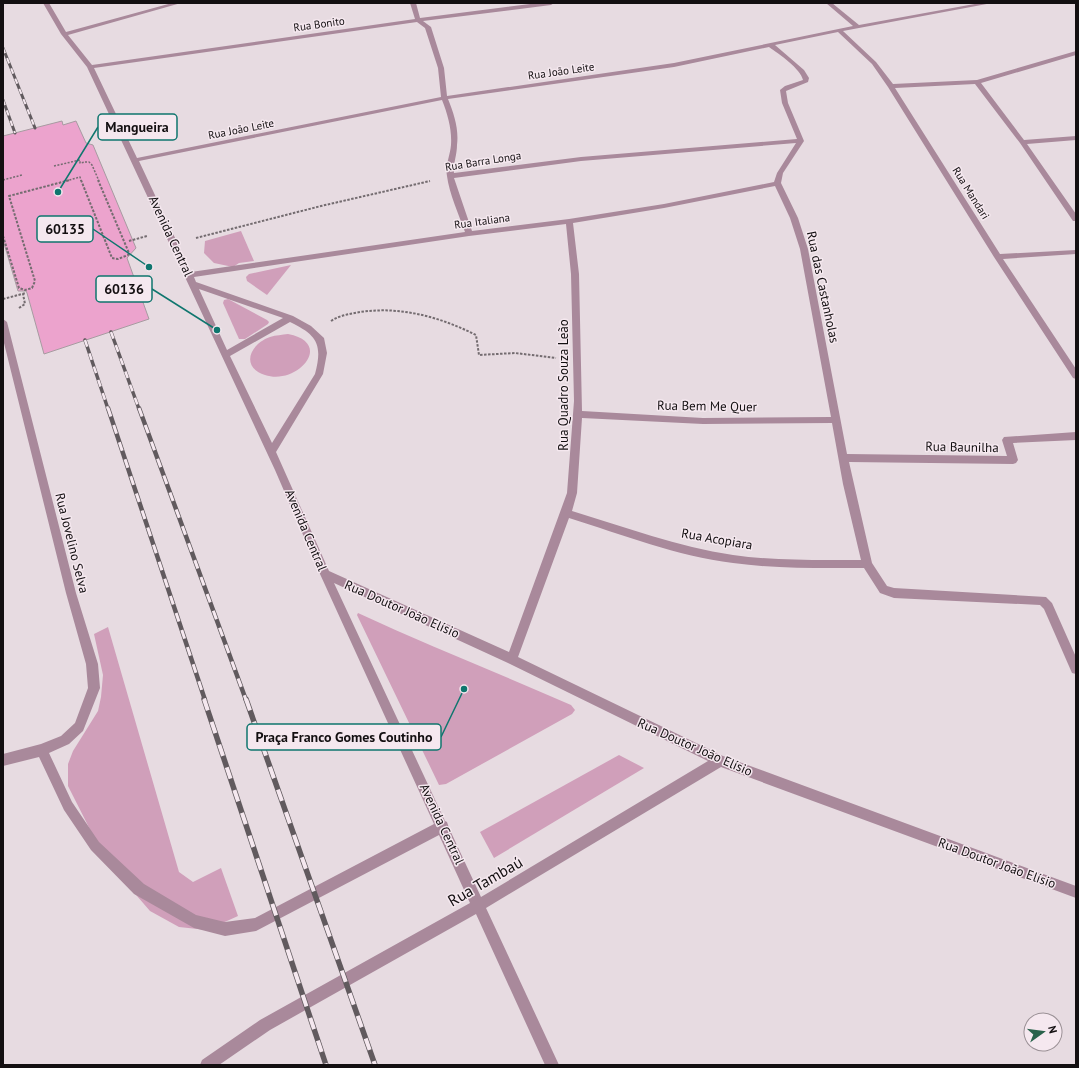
<svg xmlns="http://www.w3.org/2000/svg" width="1079" height="1068" font-family="'PT Sans',sans-serif">
  <style>
    .green { fill: #d09fba }
    .building { fill: #eca3cd; stroke: #a79ba1 }
    .lines { fill: none; stroke-linecap: round; stroke-linejoin: round }
    .path-far1 { stroke: #746c70; stroke-width: 1.5; stroke-dasharray: 2 1.5; stroke-linecap: butt }
    .path { stroke: #746c70; stroke-width: 2; stroke-dasharray: 2.5 1.5; stroke-linecap: butt }
    .minor { fill: #a9899b; fill-rule: evenodd }
    .rail-far3-casing { stroke: #615a5e; stroke-width: 3 }
    .rail-far2-casing { stroke: #615a5e; stroke-width: 3.5 }
    .rail-far1-casing { stroke: #615a5e; stroke-width: 4.5 }
    .rail-casing { stroke: #615a5e; stroke-width: 5.5 }
    .rail-far3 { stroke: #f5e8ef; stroke-width: 2; stroke-dasharray: 5.5; stroke-linecap: butt }
    .rail-far2 { stroke: #f5e8ef; stroke-width: 2.5; stroke-dasharray: 7; stroke-linecap: butt }
    .rail-far1 { stroke: #f5e8ef; stroke-width: 3; stroke-dasharray: 9; stroke-linecap: butt }
    .rail { stroke: #f5e8ef; stroke-width: 4; stroke-dasharray: 12; stroke-linecap: butt }
    .path-bridge-far1 { stroke: #746c70; stroke-width: 1.5; stroke-dasharray: 2 1.5; stroke-linecap: butt }
    .path-bridge { stroke: #746c70; stroke-width: 2; stroke-dasharray: 2.5 1.5; stroke-linecap: butt }
    .labels { text-anchor: middle; dominant-baseline: central; stroke-width: 3; stroke-linejoin: round; paint-order: stroke }
    .far-street-label { font-size: 11px; fill: #130f11; stroke: #f5e8ef }
    .street-label { font-size: 13px; fill: #130f11; stroke: #f5e8ef }
    .near-street-label { font-size: 16px; fill: #130f11; stroke: #f5e8ef }
    .leader { fill: none; stroke: #0f766e; stroke-width: 1.5 }
    .callout-dot { fill: #0f766e; stroke: #f5e8ef; stroke-width: 1.5 }
    .callout { fill: #f5e8ef; stroke: #0f766e; stroke-width: 1.5 }
    .callout-label { font-size: 14px; text-anchor: middle; font-weight: bold; fill: #130f11 }
  </style>
  <rect width="100%" height="100%" fill="#e7dbe1"/>
  <!-- green -->
  <g class="green">
    <path d="M241,231l13,30 -15,2 -6,4 -19,-4 -10,-10 1,-12z"/>
    <path d="M291,265l-24,30 -20,-14 -1,-4 3,-3z"/>
    <path d="M228,299l39,21 2,2 -1,2 -23,15h-6l-16,-36 1,-3z"/>
    <path d="M288,334c47,9 9,52 -23,41 -25,-8 -15,-31 5,-38 6,-2 12,-2 18,-3z"/>
    <path d="M358,613c71,33 143,61 213,92l4,5 -3,4 -126,70 -7,1 -82,-170z"/>
    <path d="M108,627l71,245 14,10 28,-14 17,48 -31,14 -28,-3 -29,-16 -45,-52 -37,-73v-22l5,-13 25,-40 3,-14 2,-22 -9,-41z"/>
    <path d="M619,755l25,13 -150,90 -14,-26z"/>
  </g>
  <!-- building -->
  <path class="building" d="M62,121l1,4 13,-4 10,22 7,2 43,103 -9,10 22,61 -105,35 -17,-61 -1,-2h-8l-15,-51v-104z"/>
  <g class="lines">
    <!-- path-far1 -->
    <g class="path-far1">
      <path d="M54,166l26,-6v3l5,-1"/>
      <path d="M3,180l19,-5"/>
    </g>
    <!-- path -->
    <g class="path">
      <path d="M196,238l125,-32 109,-25"/>
      <path d="M129,241l18,-5"/>
      <path d="M3,299l23,-6"/>
      <path d="M19,308l6,-4 -2,-10"/>
      <path d="M331,321c9,-6 19,-7 29,-9 41,-6 80,5 116,23l3,20 36,-2 41,5"/>
    </g>
    <!-- minor -->
    <path class="minor" d="M43,3h6l17,29 106,-29h9l-113,32 24,30 323,-46 -5,-16h6l4,15 118,-15h16l-3,2 -128,16 8,6 13,41 3,28 227,-33 179,-37 -27,-23h6l27,22 121,-22h12l-149,28 33,31 17,22 84,-4 99,-29v4l-95,28 43,57 52,-4v4l-49,4 49,70v7h-3l-53,-78 -45,-59 -80,4 105,166 76,-4v4l-73,5 73,110v10l-3,-1 -79,-121 -106,-170 -16,-23 -34,-32 -63,13 29,25 5,8 -1,4 -22,9 2,12 16,38 -21,32 -2,10 17,35 10,31 39,205 160,2 -5,-16 2,-3 72,-5v8l-63,3 5,17 -2,3 -3,1 -164,-2 23,101 15,23 7,2 152,9 6,6 24,54v17l-4,-1 -28,-64 -4,-4 -146,-7 -14,-5 -16,-25c-43,0 -87,1 -131,-5 -56,-7 -110,-28 -164,-45l-51,139 205,99 353,130v12l-355,-131 -235,141 73,157h-14l-69,-151 -206,116 -51,35h-19l2,-5 58,-40 210,-117 -31,-68 -183,96 -31,5 -31,-8 -60,-34 -43,-44 -27,-40 -25,-53 -36,9v-12l38,-10 20,-8 14,-13 13,-35 -2,-24 -20,-71 -63,-254v-20l4,3 69,271 22,71 2,24 -17,43 -14,13 -20,9 23,49 27,40 45,42 52,31 29,7 30,-4 179,-94 -114,-250 -45,-104 -188,-403 -26,-33zM417,22l8,6 13,40 3,29 -304,61 -43,-90zM769,47c10,7 32,22 34,33l-18,6 -5,4 2,13 15,36 -216,18 -127,16c-1,-9 3,-18 3,-28 2,-16 -3,-31 -9,-46l226,-32zM442,100c6,15 10,30 9,45 -1,11 -6,21 -4,31 2,17 12,39 18,56l-274,40 -52,-111zM796,143l-19,30 -3,9 -110,22 -95,15 -97,12 -18,-53 127,-17zM775,186l15,32 10,31 31,168 -128,1 -121,-7 -3,-137 -6,-51 91,-15zM566,224l5,50 3,127 -7,92 -58,159 -180,-81 -53,-119 47,-78 4,-21 -3,-15 -13,-12 -18,-10 -97,-34 -2,-5 275,-41zM199,289l84,29 -56,32zM290,322c27,13 33,22 25,52l-43,69 -42,-87zM582,418l121,6 129,-1 11,61 18,76c-43,0 -86,1 -128,-5 -55,-8 -108,-28 -161,-44l5,-18zM334,583l174,80 200,98 -227,136 -32,-69 -2,-6 -2,-1z"/>
    <!-- rail-far3 casing -->
    <g class="rail-far3-casing">
      <g id="rail-far3">
        <path d="M3,48l32,80"/>
        <path d="M3,100l12,33"/>
      </g>
    </g>
    <!-- rail-far2 casing -->
    <g class="rail-far2-casing">
      <g id="rail-far2">
        <path d="M111,332l28,77"/>
        <path d="M85,340l23,69"/>
      </g>
    </g>
    <!-- rail-far1 casing -->
    <g class="rail-far1-casing">
      <g id="rail-far1">
        <path d="M108,408l97,292"/>
        <path d="M139,408l107,292"/>
      </g>
    </g>
    <!-- rail casing -->
    <g class="rail-casing">
      <g id="rail">
        <path d="M204,699l122,366"/>
        <path d="M246,699l129,366"/>
      </g>
    </g>
    <!-- rail-far3 -->
    <use href="#rail-far3" class="rail-far3"/>
    <!-- rail-far2 -->
    <use href="#rail-far2" class="rail-far2"/>
    <!-- rail-far1 -->
    <use href="#rail-far1" class="rail-far1"/>
    <!-- rail -->
    <use href="#rail" class="rail"/>
    <!-- path-bridge-far1 -->
    <g class="path-bridge-far1">
      <path d="M85,162h4l3,3 7,16"/>
      <path d="M66,181l14,-4 1,4"/>
    </g>
    <!-- path-bridge -->
    <g class="path-bridge">
      <path d="M81,180l31,78 6,1 10,-4 1,-2 -31,-73"/>
      <path d="M3,236l16,52 6,2 7,-2 3,-7 -26,-85 61,-16"/>
    </g>
  </g>
  <g class="labels">
    <!-- far-street labels -->
    <g class="far-street-label">
      <text transform="translate(319 24) rotate(-8)">Rua Bonito</text>
      <text transform="translate(561 71) rotate(-8)">Rua João Leite</text>
      <text transform="translate(241 129) rotate(-11)">Rua João Leite</text>
      <text transform="translate(483 161) rotate(-9)">Rua Barra Longa</text>
      <text transform="translate(971 193) rotate(58)">Rua Mandari</text>
      <text transform="translate(482 221) rotate(-8)">Rua Italiana</text>
    </g>
    <!-- street labels -->
    <g class="street-label">
      <text transform="translate(171 236) rotate(65)">Avenida Central</text>
      <text transform="translate(823 287) rotate(78)">Rua das Castanholas</text>
      <text transform="translate(563 385) rotate(-90)">Rua Quadro Souza Leão</text>
      <text transform="translate(707 406) rotate(1)">Rua Bem Me Quer</text>
      <text transform="translate(962 447) rotate(1)">Rua Baunilha</text>
      <text transform="translate(306 530) rotate(67)">Avenida Central</text>
      <text transform="translate(717 539) rotate(10)">Rua Acopiara</text>
      <text transform="translate(72 543) rotate(76)">Rua Jovelino Selva</text>
      <text transform="translate(402 609) rotate(24)">Rua Doutor João Elísio</text>
      <text transform="translate(695 747) rotate(24)">Rua Doutor João Elísio</text>
      <text transform="translate(442 824) rotate(65)">Avenida Central</text>
      <text transform="translate(997 863) rotate(20)">Rua Doutor João Elísio</text>
    </g>
    <!-- near-street labels -->
    <g class="near-street-label">
      <text transform="translate(485 881) rotate(-30)">Rua Tambaú</text>
    </g>
  </g>
  <!-- callouts -->
  <path class="leader" d="M58 192L98 127M149 267L93 229M217 330L152 289M464 689L441 737"/>
  <g class="callout-dot">
    <circle cx="58" cy="192" r="4"/>
    <circle cx="149" cy="267" r="4"/>
    <circle cx="217" cy="330" r="4"/>
    <circle cx="464" cy="689" r="4"/>
  </g>
  <g class="callout">
    <rect x="98" y="114" width="79" height="26" rx="4"/>
    <rect x="37" y="216" width="56" height="26" rx="4"/>
    <rect x="96" y="276" width="56" height="26" rx="4"/>
    <rect x="247" y="724" width="194" height="26" rx="4"/>
  </g>
  <g class="callout-label">
    <text x="137" y="132">Mangueira</text>
    <text x="65" y="234">60135</text>
    <text x="124" y="294">60136</text>
    <text x="344" y="742">Praça Franco Gomes Coutinho</text>
  </g>
  <!-- border -->
  <rect width="1079" height="1068" fill="none" stroke="#130f11" stroke-width="8"/>
  <!-- north arrow -->
  <g transform="translate(1043 1032) rotate(76)"><circle r="19" fill="#f5e8ef" stroke="#9b9196"/>
  <path d="M0-3L7 15L0 10L-7 15Z" fill="#29624b"/>
  <text y="-6" font-size="11" font-weight="bold" text-anchor="middle" fill="#130f11">N</text>
  </g>
</svg>
